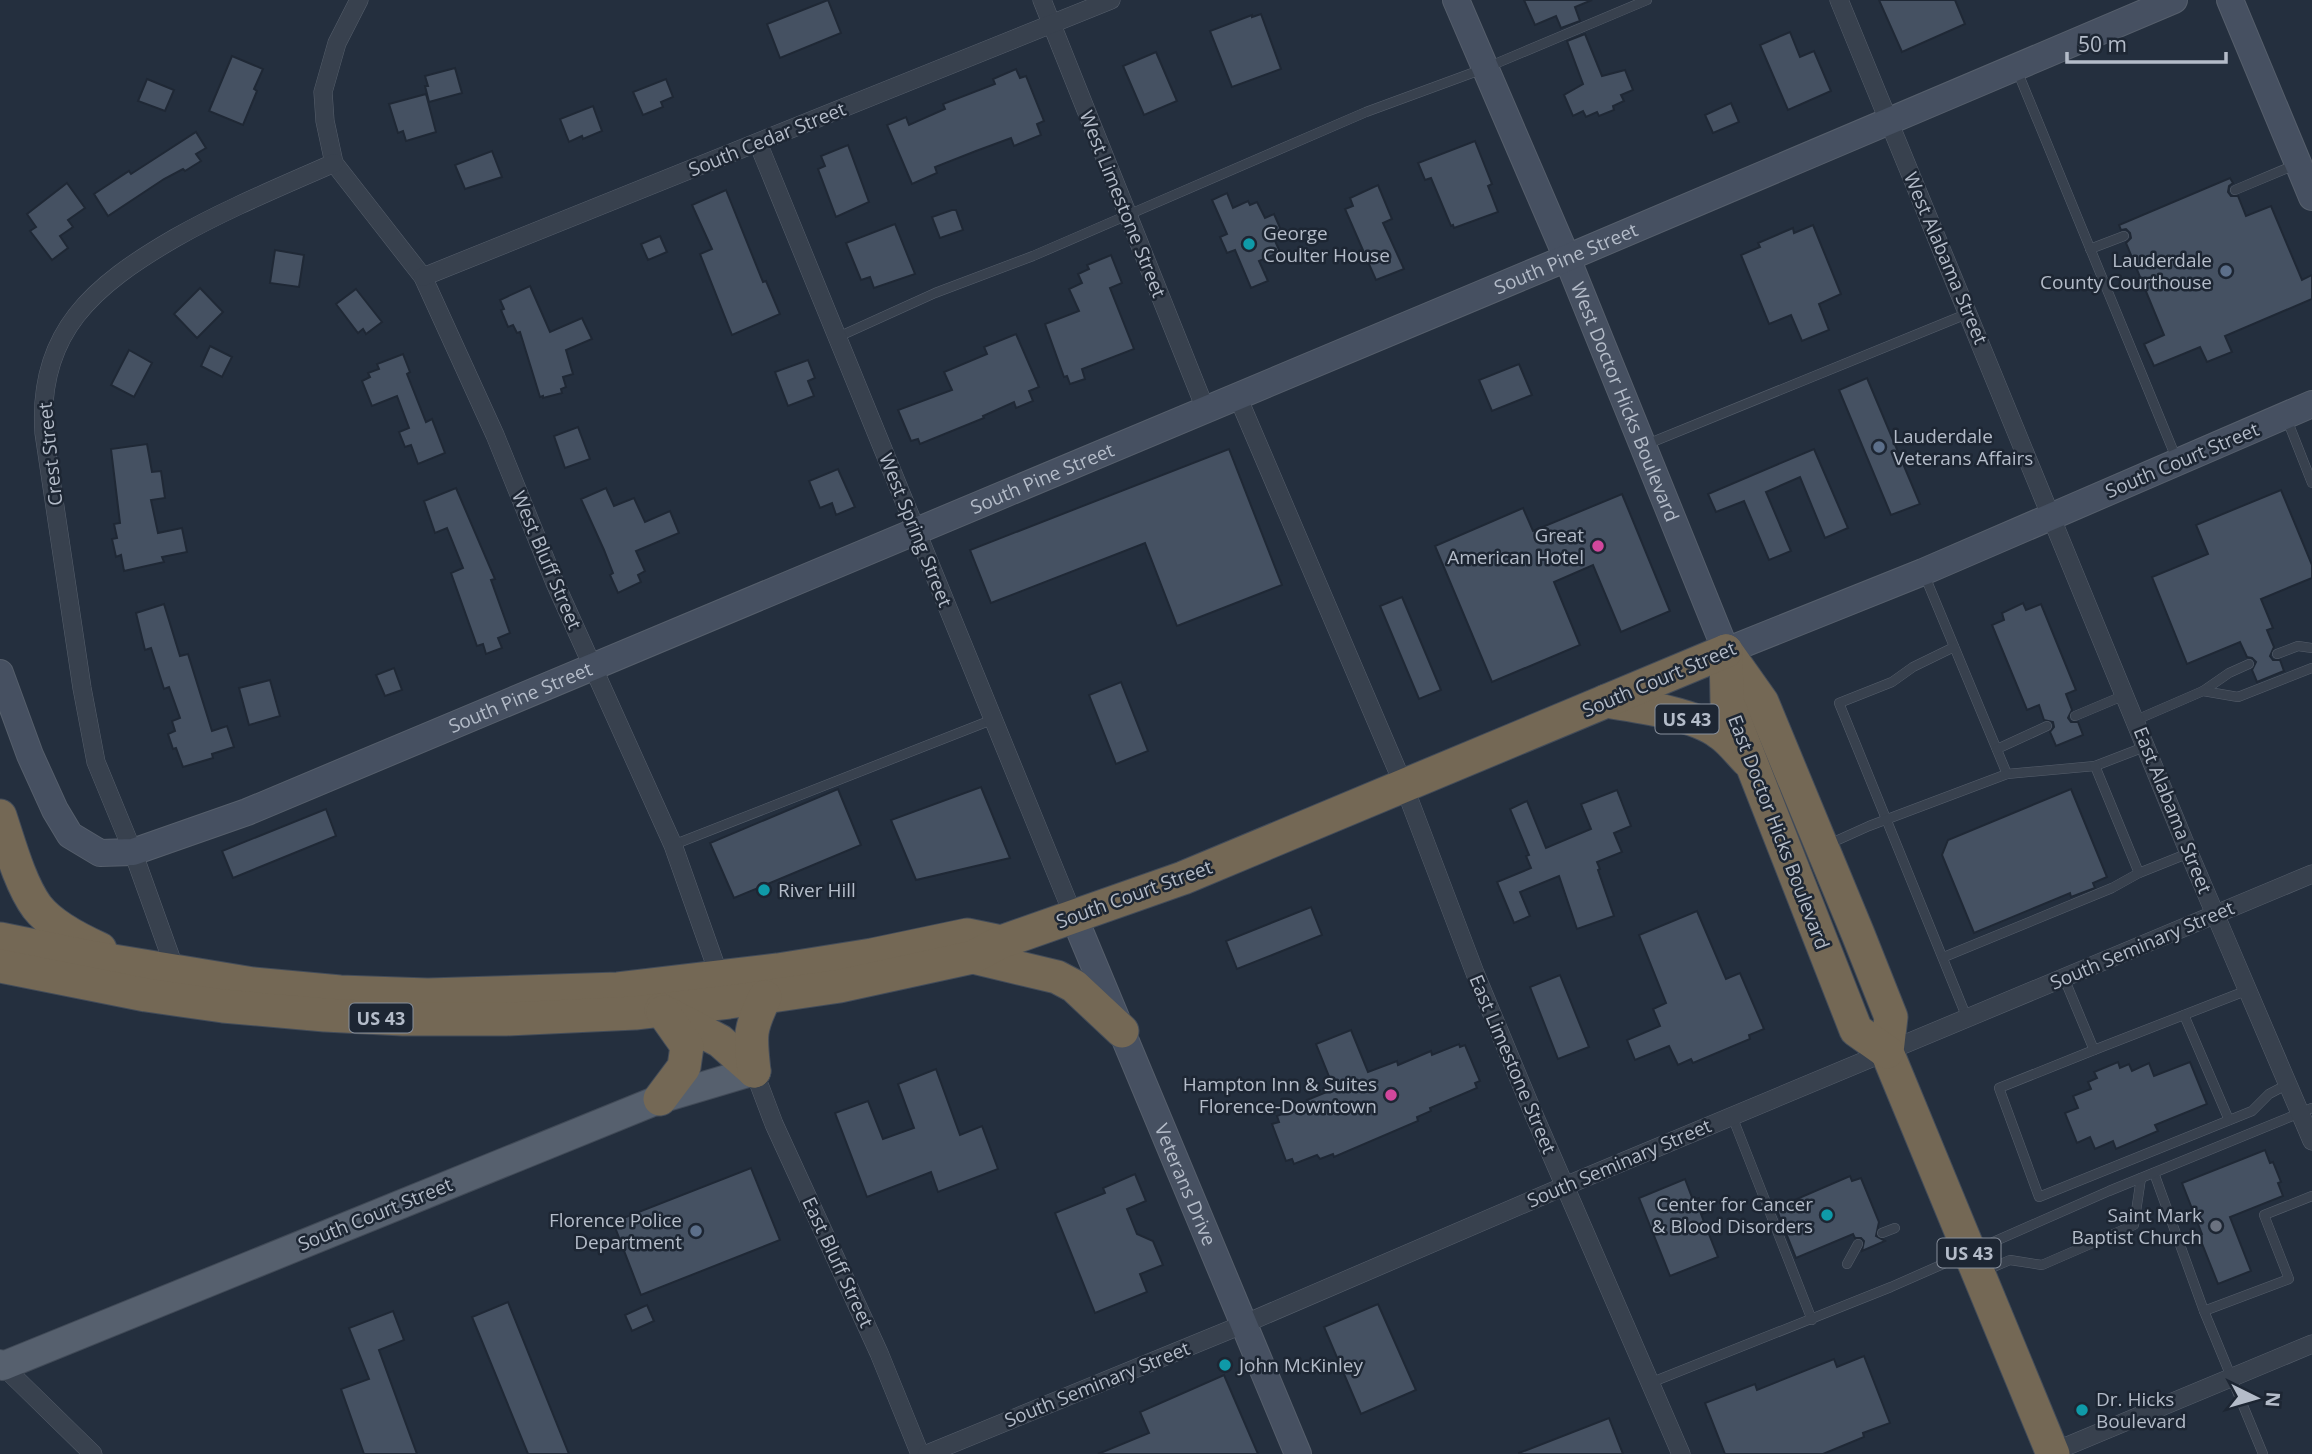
<svg xmlns="http://www.w3.org/2000/svg" width="2312" height="1454" font-family="'Open Sans',sans-serif">
  <style>
    .building { fill: #455162; stroke: #1f2835; stroke-width: 2 }
    .lines { fill: none; stroke-linecap: round; stroke-linejoin: round }
    .lane-casing { stroke: #565f6c; stroke-width: 10 }
    .street-casing { stroke: #565f6c; stroke-width: 19 }
    .secondary-casing { stroke: #565f6c; stroke-width: 28 }
    .primary-casing { stroke: #414a57; stroke-width: 30 }
    .highway-casing { stroke: #434c59; stroke-width: 35 }
    .lane { stroke: #38414e; stroke-width: 9 }
    .street { stroke: #38414e; stroke-width: 18 }
    .secondary { stroke: #465061; stroke-width: 26 }
    .primary { stroke: #56606e; stroke-width: 28 }
    .highway { stroke: #746855; stroke-width: 33 }
    .culture-dot { fill: #0f9aa8; stroke: #1d2633; stroke-width: 2.5 }
    .service-dot { fill: #5c6f8a; stroke: #1d2633; stroke-width: 2.5 }
    .hotel-dot { fill: #d1479c; stroke: #1d2633; stroke-width: 2.5 }
    .worship-dot { fill: #6b7280; stroke: #1d2633; stroke-width: 2.5 }
    .labels { text-anchor: middle; dominant-baseline: central; stroke-width: 5; stroke-linejoin: round; paint-order: stroke }
    .shield { fill: #1d2633; stroke: #878f9c; stroke-width: 2 }
    .shield-label { font-size: 18px; font-weight: bold; fill: #b4bcc9 }
    .street-label { font-size: 19px; fill: #b4bcc9; stroke: #1d2633 }
    .poi-label { font-size: 19px; fill: #b4bcc9; stroke: #1d2633; text-anchor: end }
  </style>
  <rect width="100%" height="100%" fill="#242f3e"/>
  <!-- building -->
  <g class="building">
    <path d="M828,0l13,33 -61,25 -13,-34z"/>
    <path d="M1524,0h68l-17,7 5,14 -19,7 -5,-12 -21,9z"/>
    <path d="M1879,0h76l10,24 -63,28z"/>
    <path d="M1261,14l20,55 -49,18 -22,-56 42,-16v2z"/>
    <path d="M1790,32l10,25 14,-6 17,40 -43,19 -28,-65z"/>
    <path d="M1585,34l17,42 23,-6 8,20 -12,5 3,6 -11,5 1,4 -15,6 -2,-4 -11,5 -3,-6 -10,5 -9,-21 19,-11 -16,-43z"/>
    <path d="M1156,52l21,49 -33,14 -21,-49z"/>
    <path d="M232,56l31,13 -9,20 3,2 -14,34 -34,-14z"/>
    <path d="M455,68l7,25 -33,9 -4,-16h3l-3,-10z"/>
    <path d="M1016,69l4,9 6,-2 18,45 -7,3 4,11 -27,11 -3,-8 -35,13 -41,16 2,6 -25,11 -25,-59 19,-8 3,8 36,-16 -2,-5 52,-20 -2,-5z"/>
    <path d="M147,79l27,11 -9,21 -27,-10z"/>
    <path d="M666,79l7,18 -12,5 2,5 -20,8 -10,-23z"/>
    <path d="M426,94l10,38 -30,9 -3,-10 -5,2 -9,-29z"/>
    <path d="M1731,103l8,19 -26,11 -8,-18z"/>
    <path d="M593,106l9,25 -19,8 -1,-3 -13,6 -9,-23z"/>
    <path d="M196,132l10,16 -10,6 5,7 -16,10 -2,-2 -19,10 -56,37 -14,-22 35,-23 2,3z"/>
    <path d="M1475,141l17,43 -4,2 10,26 -44,16 -1,-3 -2,1 -20,-48 -6,2 -7,-17z"/>
    <path d="M848,145l21,57 -33,15 -18,-48 7,-3 -4,-10z"/>
    <path d="M492,151l10,26 -37,12 -10,-24z"/>
    <path d="M2230,178l3,5 -4,3 -1,6 3,4h7l8,20 25,-10 31,74 10,-5v24l-87,37 7,16 -25,10 -7,-15 -46,19 -10,-22 20,-9 -38,-92 5,-5 -1,-5 -4,-4 -5,1 -2,-5z"/>
    <path d="M67,183l18,25 -17,12 5,7 -13,9 8,12 -16,12 -22,-29 6,-4 -9,-13z"/>
    <path d="M1378,185l14,34 -9,4 21,46 -28,11 -31,-71 8,-3 -3,-8z"/>
    <path d="M726,190l37,92 3,-1 14,33 -48,21 -32,-81 12,-5 -20,-44z"/>
    <path d="M1227,193l6,15 15,-7 2,4 7,-3 8,16 9,-4 7,16 -9,4 8,18 -21,9 9,20 -17,7 -16,-38 -8,3 -7,-16 7,-3 -15,-34z"/>
    <path d="M952,210h4l7,20 -23,8 -8,-21z"/>
    <path d="M895,224l20,50 -41,14 -4,-11 -9,3 -15,-37z"/>
    <path d="M1813,225l28,69 -22,10 10,26 -27,11 -11,-26 -22,9 -28,-69 19,-8 -2,-4 35,-15 1,5z"/>
    <path d="M660,236l7,16 -19,8 -7,-16z"/>
    <path d="M275,250l29,5 -5,32 -29,-4z"/>
    <path d="M1111,255l11,28 -12,5 24,61 -52,20 3,10 -15,5 -3,-8 -3,1 -19,-53 34,-13 -10,-22 13,-6 -4,-9 11,-5 -2,-4z"/>
    <path d="M530,286l20,46 32,-14 10,21 -26,11 7,24 -10,3 3,10 -5,2 1,4 -19,5v-2l-3,1 -20,-65 -3,1 -4,-8 -5,2 -7,-17 3,-1 -4,-9z"/>
    <path d="M200,288l23,24 -26,26 -23,-24z"/>
    <path d="M356,289l26,33 -16,12 -3,-5 -5,4 -22,-29z"/>
    <path d="M1016,334l23,53 -10,4 4,10 -17,7 -2,-6 -31,14 1,2 -64,26 -2,-5 -7,2 -13,-31 54,-20 -8,-18 43,-18 -3,-7z"/>
    <path d="M210,346l22,11 -10,20 -21,-11z"/>
    <path d="M129,350l23,13 -18,34 -23,-12z"/>
    <path d="M403,354l7,18 -3,2 19,48 6,-3 13,34 -27,11 -7,-19 -6,2 -6,-15 10,-4 -12,-32 -25,10 -10,-25 8,-4 -2,-4 11,-4 -2,-5z"/>
    <path d="M808,360l7,18 -7,3 6,15 -26,10 -13,-34z"/>
    <path d="M1519,364l13,31 -40,16 -13,-31z"/>
    <path d="M1867,378l53,126 -29,11 -52,-125z"/>
    <path d="M578,427l12,32 -25,9 -11,-32z"/>
    <path d="M147,444l5,28 9,-1 4,27 -14,2 7,33 24,-5 5,24 -25,5 2,5 -40,9 -3,-16 -5,2 -4,-18 5,-1 -3,-14 6,-1 -9,-74z"/>
    <path d="M1229,449l53,136 -105,41 -32,-83 -154,60 -21,-53z"/>
    <path d="M1814,449l34,79 -23,10 -25,-61 -34,15 25,59 -22,9 -25,-59 -28,11 -8,-18z"/>
    <path d="M838,469l17,38 -19,8 -4,-12 -12,5 -11,-27z"/>
    <path d="M456,488l39,91 -4,1 19,53 -12,5 4,10 -16,6 -3,-10 -6,2 -26,-73 12,-5 -16,-40 -12,5 -11,-32z"/>
    <path d="M606,488l8,18 20,-8 11,24 25,-11 9,22 -43,18 9,20 -7,4 3,7 -23,11 -8,-18 3,-2 -9,-23 -23,-51z"/>
    <path d="M2281,490l31,75v13l-51,21 12,29 -6,2 7,17 -4,9 3,4h7l4,11 -27,11 -5,-12 4,-8 -4,-4 -5,-1 -7,-15 -53,22 -35,-87 56,-23 -12,-29z"/>
    <path d="M1622,494l48,117 -49,21 -28,-67 -39,17 26,63 -88,37 -57,-136 88,-38 10,23z"/>
    <path d="M1402,597l39,93 -22,9 -39,-93z"/>
    <path d="M2023,603l3,7 15,-6 35,86 -10,4 6,16 -4,8 3,4h7l5,13 -27,11 -6,-14 4,-5 -1,-5 -9,-2 -5,-15 -12,5 -35,-85 12,-5 -2,-7z"/>
    <path d="M164,604l16,52 8,-2 24,77 15,-5 7,21 -22,7 1,4 -30,9 -7,-19 -3,1 -5,-15 7,-3 -3,-10 8,-3 -11,-31 -5,2 -13,-41 -6,2 -9,-37z"/>
    <path d="M394,668l8,22 -17,6 -9,-21z"/>
    <path d="M270,680l10,36 -31,9 -10,-37z"/>
    <path d="M1121,682l27,69 -32,13 -27,-69z"/>
    <path d="M981,787l29,71 -94,22 -25,-60z"/>
    <path d="M838,789l23,56 -127,53 -24,-55z"/>
    <path d="M2071,789l36,88 -14,6 2,5 -24,9 -1,-4 -96,40 -32,-78 6,-15z"/>
    <path d="M1617,790l14,36 -17,7 8,19 -25,10 3,7 -2,1 16,46 -37,13 -18,-53 -39,16 10,24 -16,7 -17,-41 34,-14 -5,-12 3,-1 -19,-46 17,-8 19,47 45,-19 -10,-25z"/>
    <path d="M326,809l10,27 -103,42 -11,-27z"/>
    <path d="M1311,907l11,28 -85,34 -11,-28z"/>
    <path d="M1697,911l29,68 14,-6 24,56 -15,6 1,4 -57,24 -2,-4 -13,6 -9,-19 -34,14 -8,-20 33,-14 -7,-17 13,-6 -27,-68z"/>
    <path d="M1560,975l29,72 -31,12 -28,-72z"/>
    <path d="M1351,1030l17,42 29,-11 1,4 33,-14 1,4 27,-11 1,3 5,-2 15,36 -5,2 2,5 -47,20 1,3 -14,6 1,4 -84,36 -1,-3 -13,5 -3,-4 -23,9 -2,-5 -6,2 -14,-37 7,-2 -2,-6 32,-13 -2,-3 27,-11 -18,-45z"/>
    <path d="M2118,1062l2,6 9,-4 3,7 17,-8 5,13 36,-14 17,42 -52,21 3,6 -42,18 -3,-8 -18,8 -5,-12 -13,6 -12,-30 13,-5 -5,-12 18,-7 -3,-7 9,-4 -3,-6z"/>
    <path d="M936,1069l24,66 22,-9 16,43 -60,23 -7,-20 -64,25 -32,-84 33,-12 15,38 31,-11 -16,-44z"/>
    <path d="M2265,1150l5,13 3,-1 8,20 -3,1 5,13 -53,21 21,54 -33,13 -19,-48 3,-2 -20,-51z"/>
    <path d="M751,1168l29,72 -139,55 -28,-73z"/>
    <path d="M1135,1174l11,27 -19,8 10,25 16,7 10,24 -23,9 7,18 -52,21 -40,-100 50,-20 -2,-5z"/>
    <path d="M1850,1176l2,5 9,-3 18,44 -3,14 9,5 -23,10 2,-10 -3,-3h-6l-2,-4 -57,24 -20,-50z"/>
    <path d="M1685,1179l8,21 6,-2 6,15 -4,1 17,43 -48,19 -31,-78z"/>
    <path d="M508,1302l61,152h-41l-56,-137z"/>
    <path d="M1378,1304l38,86 -55,24 -37,-87z"/>
    <path d="M647,1305l7,16 -22,10 -7,-16z"/>
    <path d="M393,1311l11,29 -25,10 38,104h-53l-23,-65 28,-10 -20,-51z"/>
    <path d="M1864,1356l26,67 -27,10 1,4 -41,17h-98l-20,-51 50,-19 2,6 77,-31 3,8z"/>
    <path d="M1224,1375l34,79h-160l51,-21 -9,-21z"/>
    <path d="M1609,1418l14,36h-104v-1z"/>
  </g>
  <g class="lines">
    <!-- lane casing -->
    <g class="lane-casing">
      <g id="lane">
        <path d="M2016,68l161,392"/>
        <path d="M2235,190l62,-26"/>
        <path d="M2090,249l34,-13"/>
        <path d="M838,337l97,-44 98,-37 333,-144 117,-43 164,-69"/>
        <path d="M2286,417l26,66"/>
        <path d="M1645,445l324,-132"/>
        <path d="M1924,574l83,200 88,-8 52,-20"/>
        <path d="M1954,647l-41,20 -21,15 -53,21 128,315"/>
        <path d="M2277,654l21,-8 14,2"/>
        <path d="M2203,691l26,-18 20,-9"/>
        <path d="M2075,716l50,-21"/>
        <path d="M2136,720l67,-29 35,6 74,-29"/>
        <path d="M1997,749l50,-23"/>
        <path d="M2095,766l44,107 50,-20"/>
        <path d="M1829,844l40,-18 138,-52"/>
        <path d="M673,845l321,-126"/>
        <path d="M1944,957l168,-69 27,-15"/>
        <path d="M2064,978l30,72 154,-60"/>
        <path d="M2184,1015l45,105"/>
        <path d="M2094,1050l-95,38 40,109 213,-86 17,-17 19,-10"/>
        <path d="M1732,1116l80,204"/>
        <path d="M2154,1173l50,138 59,143"/>
        <path d="M1882,1233l13,-5"/>
        <path d="M1847,1264l11,-20"/>
        <path d="M1984,1271l26,-11 32,5 92,-40 7,-47"/>
        <path d="M2204,1311l85,-32 -25,-64 48,-19"/>
        <path d="M1650,1383l241,-96 218,-96 203,-83"/>
      </g>
    </g>
    <!-- street casing -->
    <g class="street-casing">
      <g id="street">
        <path d="M359,0l-22,43 -14,49 2,29 9,42 89,114 72,158 60,148 118,262 47,133"/>
        <path d="M1042,0l163,408"/>
        <path d="M1839,0l350,853 123,288"/>
        <path d="M758,143l316,774"/>
        <path d="M423,277l688,-277"/>
        <path d="M1237,395l167,391 71,187 59,142 147,339"/>
        <path d="M176,972l-43,-120 -37,-90 -14,-74 -38,-255c-7,-101 50,-148 131,-195 51,-29 105,-51 159,-75"/>
        <path d="M754,1071l20,53 105,229 41,101"/>
        <path d="M0,1368l3,-2 90,88"/>
        <path d="M927,1454l317,-130 321,-138 747,-312"/>
        <path d="M2048,1454l264,-110"/>
      </g>
    </g>
    <!-- secondary casing -->
    <g class="secondary-casing">
      <g id="secondary">
        <path id="s1" d="M1456,0l111,258 159,393 197,-79 389,-168"/>
        <path d="M2230,0l82,197"/>
        <path id="s2" d="M0,673l30,82 25,55 15,25 30,18 33,-1 114,-40 1320,-554 607,-258"/>
        <path id="s3" d="M1074,917l224,537"/>
      </g>
    </g>
    <!-- primary casing -->
    <g class="primary-casing">
      <path id="primary" d="M0,1364l3,2 657,-267 94,-28"/>
    </g>
    <!-- highway casing -->
    <g class="highway-casing">
      <g id="highway">
        <path d="M1726,651l36,51 96,232 33,83 -4,35 166,402"/>
        <path d="M1726,651l1,50 129,329 31,22"/>
        <path d="M1606,701c32,5 90,13 115,33 10,7 18,18 27,27"/>
        <path d="M0,816c9,27 20,68 37,91 14,18 43,33 63,42"/>
        <path d="M0,939l89,18 164,27 87,8 88,3 190,-6 160,-19 94,-15 95,-20 34,7"/>
        <path d="M973,957l84,20 17,9 48,45"/>
        <path d="M0,966l146,29 77,11 102,9 78,4h103l129,-6 94,-11 111,-16 133,-29 28,-15 182,-64 543,-227"/>
        <path d="M661,1010l59,31 34,30"/>
        <path d="M754,1071c-4,-36 -5,-41 11,-74"/>
        <path d="M660,1099l24,-32 3,-21 -24,-34"/>
      </g>
    </g>
    <!-- lane -->
    <use href="#lane" class="lane"/>
    <!-- street -->
    <use href="#street" class="street"/>
    <!-- secondary -->
    <use href="#secondary" class="secondary"/>
    <!-- primary -->
    <use href="#primary" class="primary"/>
    <!-- highway -->
    <use href="#highway" class="highway"/>
  </g>
  <!-- markers -->
  <g class="culture-dot">
    <circle cx="1249" cy="244" r="7"/>
    <circle cx="764" cy="890" r="7"/>
    <circle cx="1827" cy="1215" r="7"/>
    <circle cx="1225" cy="1365" r="7"/>
    <circle cx="2082" cy="1410" r="7"/>
  </g>
  <g class="service-dot">
    <circle cx="2226" cy="271" r="7"/>
    <circle cx="1879" cy="447" r="7"/>
    <circle cx="696" cy="1231" r="7"/>
  </g>
  <g class="hotel-dot">
    <circle cx="1598" cy="546" r="7"/>
    <circle cx="1391" cy="1095" r="7"/>
  </g>
  <circle class="worship-dot" cx="2216" cy="1226" r="7"/>
  <g class="labels">
    <!-- shield labels -->
    <g class="shield">
      <rect x="1655.5" y="704.5" width="63" height="29" rx="5"/>
      <rect x="349.5" y="1003.5" width="63" height="29" rx="5"/>
      <rect x="1937.5" y="1238.5" width="63" height="29" rx="5"/>
    </g>
    <g class="shield-label">
      <text x="1687" y="719">US 43</text>
      <text x="381" y="1018">US 43</text>
      <text x="1969" y="1253">US 43</text>
    </g>
    <!-- street labels -->
    <g class="street-label">
      <text transform="translate(767 139) rotate(-22)">South Cedar Street</text>
      <text transform="translate(1123 204) rotate(68)">West Limestone Street</text>
      <text stroke="none"><textPath href="#s2" startOffset="1796">South Pine Street</textPath></text>
      <text transform="translate(1946 258) rotate(67)">West Alabama Street</text>
      <text stroke="none"><textPath href="#s1" startOffset="436">West Doctor Hicks Boulevard</textPath></text>
      <text transform="translate(50 454) rotate(-96)">Crest Street</text>
      <text transform="translate(2182 460) rotate(-23)">South Court Street</text>
      <text stroke="none"><textPath href="#s2" startOffset="1228">South Pine Street</textPath></text>
      <text transform="translate(916 530) rotate(68)">West Spring Street</text>
      <text transform="translate(547 560) rotate(67)">West Bluff Street</text>
      <text transform="translate(1659 679) rotate(-23)">South Court Street</text>
      <text stroke="none"><textPath href="#s2" startOffset="662">South Pine Street</textPath></text>
      <text transform="translate(2173 810) rotate(68)">East Alabama Street</text>
      <text transform="translate(1779 832) rotate(69)">East Doctor Hicks Boulevard</text>
      <text transform="translate(1134 894) rotate(-20)">South Court Street</text>
      <text transform="translate(2142 945) rotate(-23)">South Seminary Street</text>
      <text transform="translate(1513 1064) rotate(67)">East Limestone Street</text>
      <text transform="translate(1619 1163) rotate(-23)">South Seminary Street</text>
      <text stroke="none"><textPath href="#s3" startOffset="290">Veterans Drive</textPath></text>
      <text transform="translate(375 1214) rotate(-22)">South Court Street</text>
      <text transform="translate(838 1262) rotate(65)">East Bluff Street</text>
      <text transform="translate(1097 1384) rotate(-22)">South Seminary Street</text>
    </g>
    <!-- poi labels -->
    <g class="poi-label">
      <text x="1263" y="233" text-anchor="start">George<tspan x="1263" dy="22">Coulter House</tspan></text>
      <text x="2212" y="260">Lauderdale<tspan x="2212" dy="22">County Courthouse</tspan></text>
      <text x="1893" y="436" text-anchor="start">Lauderdale<tspan x="1893" dy="22">Veterans Affairs</tspan></text>
      <text x="1584" y="535">Great<tspan x="1584" dy="22">American Hotel</tspan></text>
      <text x="778" y="890" text-anchor="start">River Hill</text>
      <text x="1377" y="1084">Hampton Inn &amp; Suites<tspan x="1377" dy="22">Florence-Downtown</tspan></text>
      <text x="1813" y="1204">Center for Cancer<tspan x="1813" dy="22">&amp; Blood Disorders</tspan></text>
      <text x="2202" y="1215">Saint Mark<tspan x="2202" dy="22">Baptist Church</tspan></text>
      <text x="682" y="1220">Florence Police<tspan x="682" dy="22">Department</tspan></text>
      <text x="1239" y="1365" text-anchor="start">John McKinley</text>
      <text x="2096" y="1399" text-anchor="start">Dr. Hicks<tspan x="2096" dy="22">Boulevard</tspan></text>
    </g>
  </g>
  <!-- north arrow -->
  <g transform="translate(2256 1398) rotate(95)" stroke="#1d2633" stroke-width="5" paint-order="stroke">
  <path d="M0-5L12 26L0 18L-12 26Z" fill="#b4bcc9"/>
  <text y="-10" font-size="19" font-weight="bold" text-anchor="middle" fill="#b4bcc9">N</text>
  </g>
  <!-- scale -->
  <path d="M2067 52v10h159v-10" fill="none" stroke="#b4bcc9" stroke-width="3.5"/>
  <text x="2078" y="52" font-size="21" fill="#b4bcc9" stroke="#1d2633" stroke-width="5" paint-order="stroke">50 m</text>
</svg>
